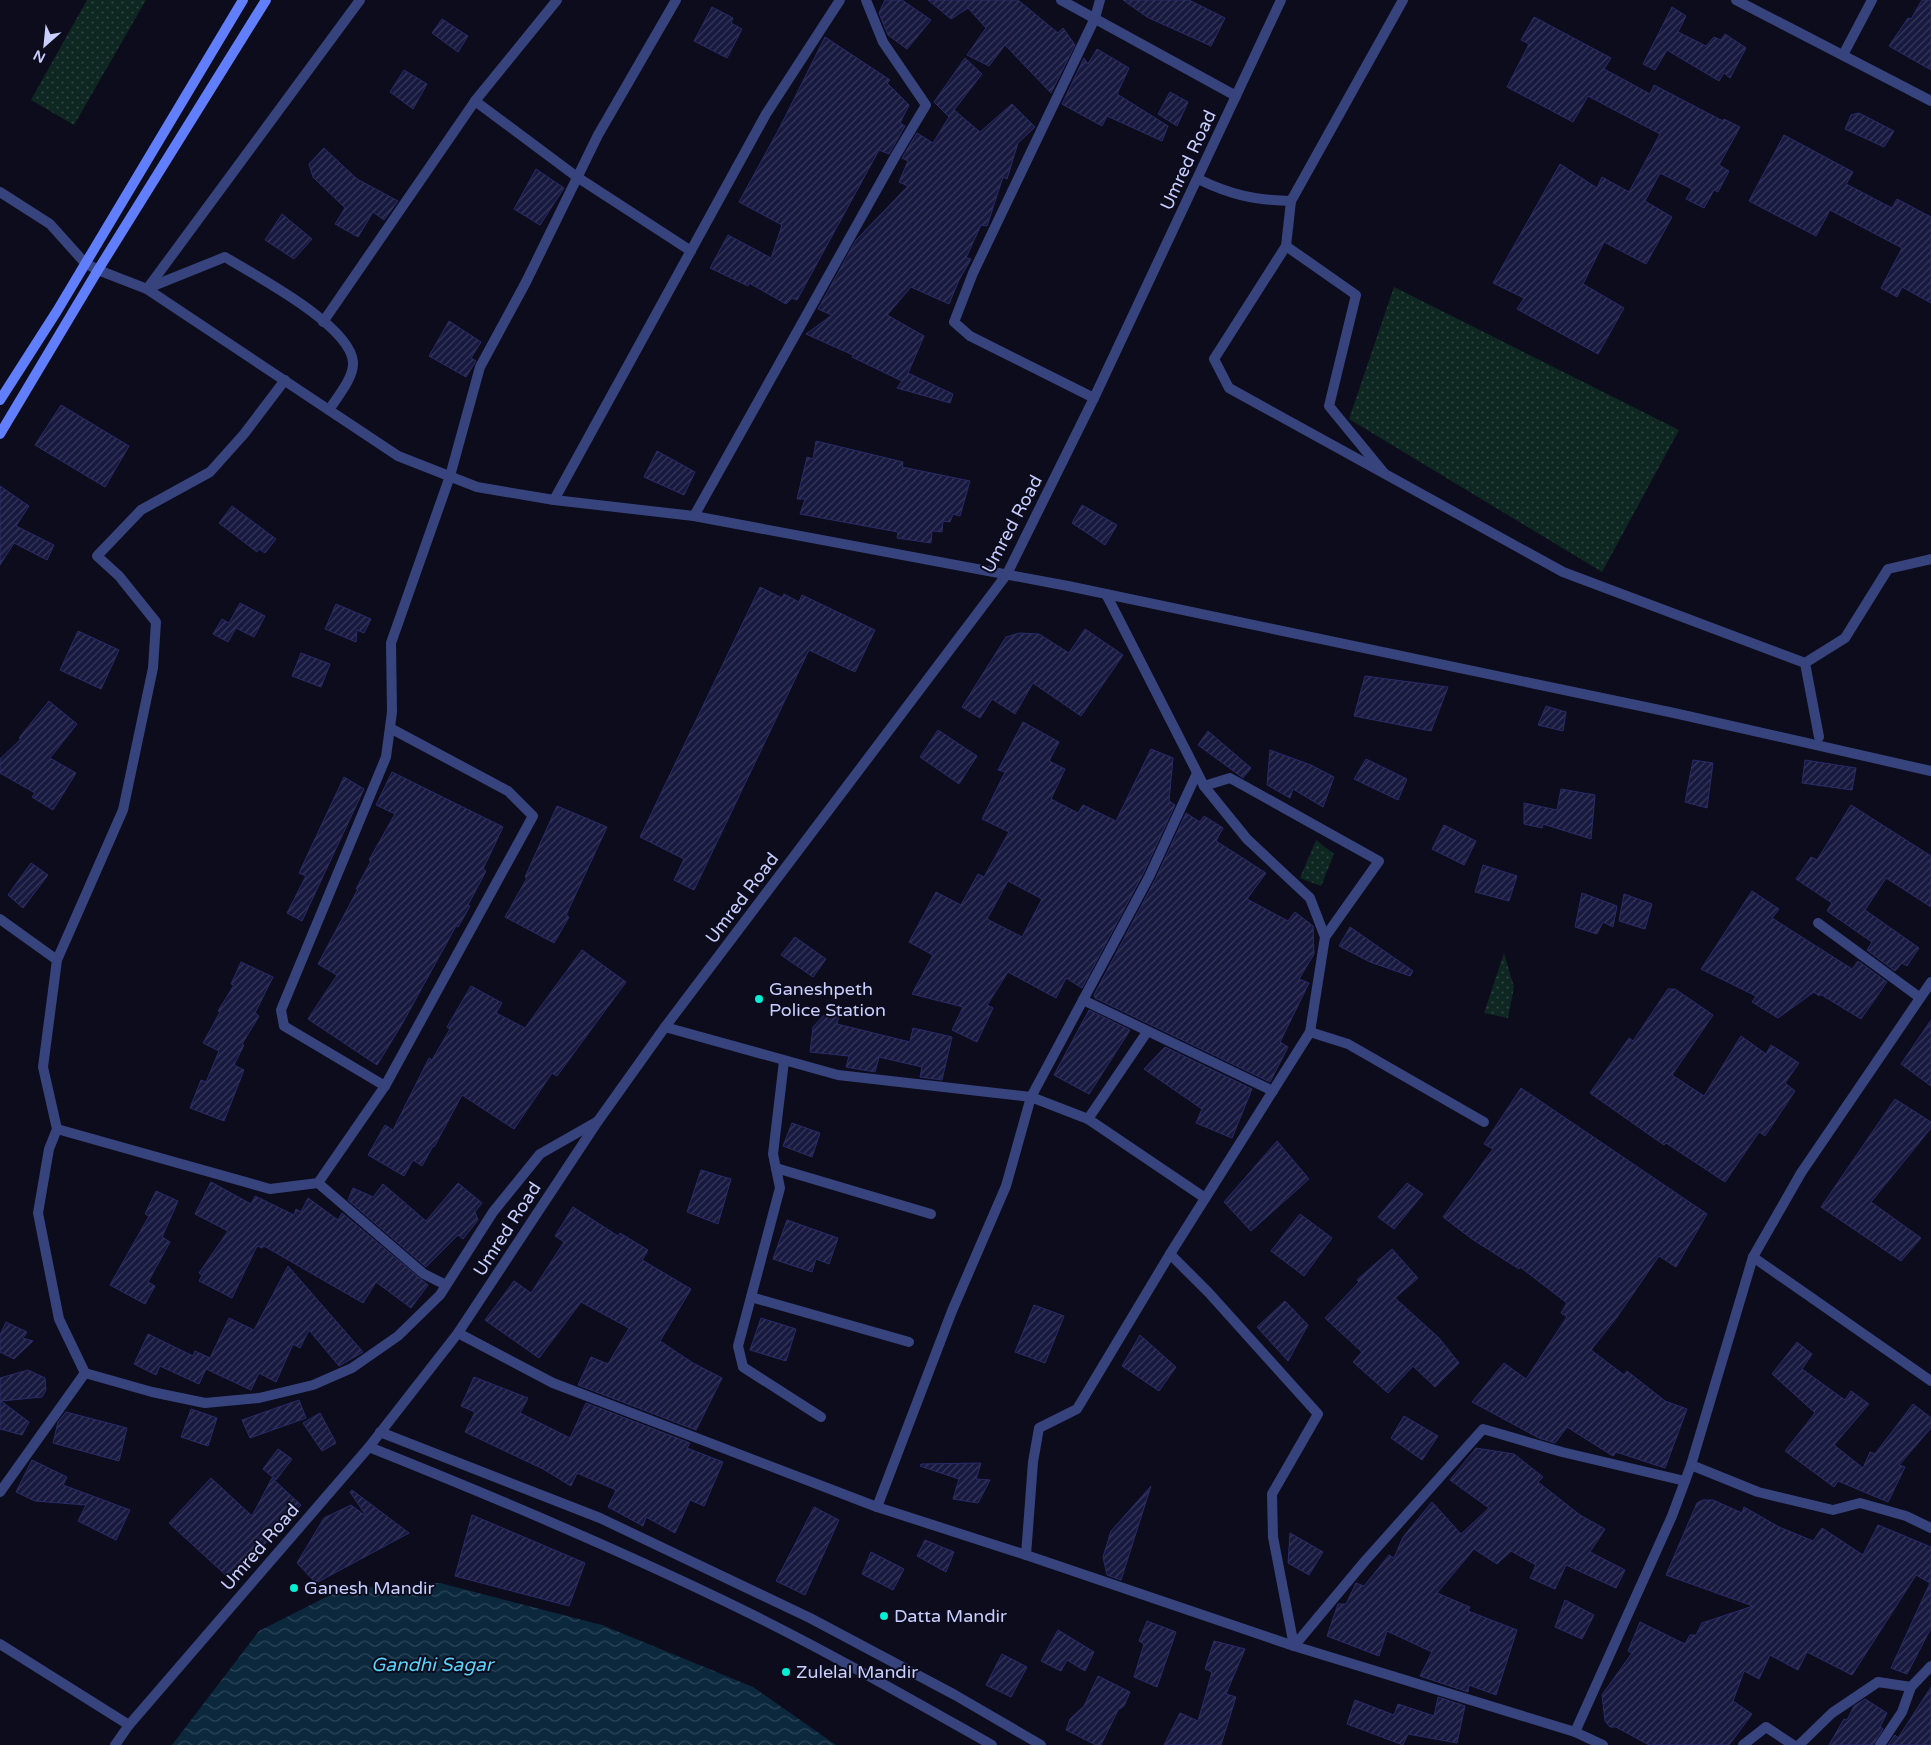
<svg xmlns="http://www.w3.org/2000/svg" width="1931" height="1745" font-family="'Varela Round',sans-serif">
  <style>
    .grass { fill: url(#grass-dots) }
    .water { fill: url(#water-waves) }
    .building { fill: url(#building-hatch); stroke: #2a2b69; fill-rule: evenodd }
    .lines { fill: none; stroke-linecap: round; stroke-linejoin: round }
    .service { stroke: #37437c; stroke-width: 10 }
    .minor { stroke: #37437c; stroke-width: 10 }
    .tertiary { stroke: #37437c; stroke-width: 10 }
    .secondary { stroke: #617ffd; stroke-width: 10 }
    .poi-dot { fill: #03f0d4; stroke: #0c0c1d; stroke-width: 2 }
    .labels { text-anchor: middle; dominant-baseline: central; stroke-width: 4; stroke-linejoin: round; paint-order: stroke }
    .street-label { font-size: 18px; fill: #c8cefe; stroke: #0c0c1d }
    .poi-label { font-size: 18px; fill: #c8cefe; stroke: #0c0c1d; text-anchor: start }
    .water-label { font-size: 19px; font-style: italic; fill: #58d4fd; stroke: #0c0c1d }
  </style>
  <defs>
    <pattern id="grass-dots" width="8" height="8" patternUnits="userSpaceOnUse" patternTransform="scale(1.25)"><rect width="8" height="8" fill="#0f2721"/><path d="M2 2h.1M6 6h.1" fill="none" stroke="#304542" stroke-width="1.8" stroke-linecap="round"/></pattern>
    <pattern id="water-waves" width="16" height="10" patternUnits="userSpaceOnUse" patternTransform="scale(1.25)"><rect width="16" height="10" fill="#0b283d"/><path d="M0 5q4-4 8 0t8 0" fill="none" stroke="#2d465a"/></pattern>
    <pattern id="building-hatch" width="6" height="6" patternUnits="userSpaceOnUse" patternTransform="scale(1.25)"><rect width="6" height="6" fill="#18193e"/><path d="M-1 1l2-2M0 6l6-6M5 7l2-2" fill="none" stroke="#38395b"/></pattern>
  </defs>
  <rect width="100%" height="100%" fill="#0c0c1d"/>
  <!-- grass -->
  <g class="grass">
    <path d="M87,0h59l-72,125 -43,-25z"/>
    <path d="M1394,287l285,143 -77,142 -253,-153z"/>
    <path d="M1316,840l18,14 -13,32 -21,-8z"/>
    <path d="M1504,953l10,34 -6,31 -24,-5z"/>
  </g>
  <!-- water -->
  <path class="water" d="M440,1583l162,42 151,62 83,58h-664l87,-114 83,-42z"/>
  <!-- building -->
  <g class="building">
    <path d="M885,0h17l29,20 -24,29 -19,-14 -9,-22z"/>
    <path d="M928,0h90l40,33 5,-5 12,17 -24,48 -46,-48 -16,21 -22,-11 19,-27 -18,-20 -17,11z"/>
    <path d="M1123,0h66l36,18 -14,28 -64,-29z"/>
    <path d="M1922,0h9v70l-42,-24 19,-28 3,1z"/>
    <path d="M712,7l21,11 -2,5 11,6 -15,29 -33,-17z"/>
    <path d="M1672,7l14,9 -8,16 28,14 8,-9 7,3 4,-6 21,14 -16,30 -6,-5 -5,8 -52,-31 -12,20 -12,-6z"/>
    <path d="M1534,17l77,41 -7,11 26,14 20,11 4,-9 69,36 1,-2 16,8 -21,38 10,6 -11,21 -4,-2 -10,18 -18,-9 6,-10 -32,-16 -15,28 27,16 -26,47 -42,-22 -21,42 41,24 -26,46 -81,-45 7,-11 -31,-15 67,-119 37,24 5,-11 27,15 31,-58 -72,-38 -15,26 -66,-35 22,-43 -8,-4z"/>
    <path d="M442,19l26,17 -10,16 -26,-19z"/>
    <path d="M825,37l65,43 -3,3 22,22 -9,18 5,3 -16,28 -10,-4 -82,150 -5,-2 -6,6 -37,-21 -1,3 -38,-18 18,-33 43,23 11,-33 -43,-23 41,-75z"/>
    <path d="M1097,49l32,19 -12,26 51,32 -6,15 -55,-25 -5,10 -40,-22 22,-46 4,6z"/>
    <path d="M965,58l17,16 -28,36 26,22 32,-28 23,23 -17,16 -11,36 -4,-2 -16,49 -6,-1 -15,33 5,1 -12,21 -10,24 -38,-17 -24,28 37,21 -16,37 45,21 -3,9 -53,-15 5,-7 -50,-24 1,-2 -47,-21 26,-19 -14,-6 38,-69 52,-54 -9,-4 9,-21 -6,-3 15,-25 16,10 16,-26 -15,-15z"/>
    <path d="M404,70l23,14 -14,25 -23,-17z"/>
    <path d="M1170,92l18,10 -11,24 -19,-12z"/>
    <path d="M1859,113l35,18 -10,16 -39,-18 6,-14z"/>
    <path d="M1784,135l69,37 -7,12 46,24 5,-9 34,18v86l-29,-16 -5,10 -16,-9 21,-40 -72,-38 -14,26 -67,-35z"/>
    <path d="M324,148l33,31 41,22 -14,19 -11,-8 -15,25 -23,-13 10,-16 -32,-31 -4,-13z"/>
    <path d="M536,169l28,19 -24,37 -26,-16z"/>
    <path d="M282,214l30,25 -18,20 -29,-19z"/>
    <path d="M449,321l32,21 -10,16 5,3 -10,16 -37,-21z"/>
    <path d="M61,405l68,41 -24,41 -70,-42z"/>
    <path d="M816,441l87,21 -1,5 68,14 -10,35 -7,-2 -3,8 -7,-1 -1,11 -10,-1 -1,12 -34,-5 1,-6 -98,-18 5,-15h-8l10,-42 6,2z"/>
    <path d="M657,451l38,21 -11,23 -40,-18z"/>
    <path d="M0,486l29,20 -13,20 38,19 -7,15 -33,-17 -14,22z"/>
    <path d="M1082,505l35,20 -12,20 -33,-22z"/>
    <path d="M232,506l44,33 -11,14 -6,-4 -2,3 -38,-29z"/>
    <path d="M760,587l22,11 2,-4 15,8 3,-7 73,35 -20,42 -46,-22 -115,240 -20,-10 10,-21 -44,-22z"/>
    <path d="M240,603l25,13 -11,21 -18,-9 -8,14 -15,-8 9,-15 7,4z"/>
    <path d="M336,604l35,15 -7,14 -7,-3 -1,12 -31,-13z"/>
    <path d="M1085,629l38,26 -42,61 -48,-33 -18,31 -23,-15 -12,19 -18,-11 44,-70 13,-4 20,1 30,19z"/>
    <path d="M78,631l41,19 -18,39 -41,-19z"/>
    <path d="M301,653l29,11 -9,23 -29,-11z"/>
    <path d="M1365,676l83,11 -17,44 -77,-15z"/>
    <path d="M49,701l28,23 -27,34 26,15 -23,37 -21,-13 3,-4 -35,-20v-14l21,-20 -2,-1z"/>
    <path d="M1546,706l20,6 -3,19 -25,-6z"/>
    <path d="M1023,722l36,20 -10,19 16,8 -14,30 27,14 5,-8 33,16 35,-72 22,9 -4,43 6,4 -32,69 -61,114 -16,-10 -10,20 -48,-26 -21,33 6,3 -16,34 -25,-12 11,-23 -51,-13 21,-39 -24,-13 27,-50 25,13 17,-31 6,3 25,-45 -27,-13 23,-47 -7,-2zM1008,881l34,18 -20,38 -35,-18z"/>
    <path d="M938,730l39,26 -18,28 -39,-27z"/>
    <path d="M1208,731l43,37 -8,10 -45,-33z"/>
    <path d="M1270,750l41,15 23,12 -11,30 -30,-18 -3,9 -23,-13z"/>
    <path d="M1366,759l41,20 -9,21 -44,-21z"/>
    <path d="M1693,760l20,3 -6,45 -22,-6z"/>
    <path d="M1805,760l51,8 -4,22 -50,-7z"/>
    <path d="M392,772l111,55 -20,42 3,2 -18,34 2,1 -12,21 -2,-1 -54,98 -25,41 -69,-46 29,-44 -19,-11 40,-75h-2l15,-28 -2,-1 26,-46 -19,-9z"/>
    <path d="M344,777l20,12 -62,132 -15,-8 19,-37 -7,-3z"/>
    <path d="M1561,789l34,6 -4,44 -48,-15 -1,4 -18,-4v-21l33,7z"/>
    <path d="M1851,805l80,51v51l-45,-29 -21,32 54,38 -12,18 -5,-3 -7,8 -28,-21 5,-8 -45,-31 5,-8 -36,-24 15,-22 6,3z"/>
    <path d="M557,806l50,21 -41,88 3,2 -15,26 -49,-26 22,-39 -2,-1z"/>
    <path d="M1186,813l14,9 4,-6 19,12 -7,13 50,32 -19,26 41,22 7,-9 18,14 1,28 -15,25 10,4 -29,59 8,5 -18,35 -175,-84 -1,-3 61,-115z"/>
    <path d="M1444,825l32,16 -12,24 -32,-16z"/>
    <path d="M31,863l17,12 -25,33 -15,-13z"/>
    <path d="M1483,865l34,11 -8,25 -34,-9z"/>
    <path d="M1752,891l27,18 -7,9 80,51 6,-8 29,21 -26,37 -41,-25 -1,2 -5,-4 -36,26 -26,-16 4,-6 -55,-27z"/>
    <path d="M1582,893l35,13 -4,21 -10,-5 -6,12 -22,-7z"/>
    <path d="M1624,894l28,10 -7,25 -26,-8z"/>
    <path d="M1350,927l63,44 -3,5 -40,-14 -31,-16z"/>
    <path d="M795,937l31,22 -13,18 -32,-22z"/>
    <path d="M582,950l44,32 -69,94 -5,-3 -38,56 -52,-34 -28,52 -1,-1 -11,20 -9,-6 -9,16 -36,-21 17,-30 8,5 36,-72 3,2 18,-31 -3,-2 24,-41 31,17 -6,10 29,15z"/>
    <path d="M241,962l32,15 -18,36 4,3 -17,28 2,1 -10,20 10,5 -20,51 -34,-13 11,-28 5,2 13,-31 -16,-8 17,-31 -2,-1 16,-26 -3,-1z"/>
    <path d="M1668,989h7l38,26 -41,60 32,21 37,-60 25,18 5,-9 28,18 -14,20 10,8 -30,45 -6,-4 -34,50 -59,-39 -2,2 -74,-52 39,-55 4,3z"/>
    <path d="M1089,1010l41,20 -41,64 -35,-19z"/>
    <path d="M826,1013l13,2 -2,9 73,18 3,-14 39,9 -10,43 -22,-3 2,-10 -43,-10 -4,15 -29,-5 3,-11 -39,-4 3,-25z"/>
    <path d="M1931,1020v66l-30,-22z"/>
    <path d="M1165,1047l87,42 -20,49 -36,-15 6,-14 -58,-40z"/>
    <path d="M1521,1088l186,126 -31,53 -17,-11 -42,61 -26,33 33,25 3,-4 38,30 22,8 -22,59 -49,-16 -3,4 -46,-29 -12,16 -16,-5 -67,-36 32,-39 22,16 41,-62 -6,-4 6,-10 -47,-36 -1,2 -47,-30 -29,-22 50,-68 -9,-5z"/>
    <path d="M1895,1099l36,23v6l-60,74 50,36 -20,23 -80,-54z"/>
    <path d="M792,1123l28,10 -8,24 -29,-11z"/>
    <path d="M1277,1141l32,38 -58,52 -27,-29z"/>
    <path d="M701,1170l30,9 -13,45 -31,-12z"/>
    <path d="M211,1182l40,22 4,-8 39,19 2,-6 5,3 7,-14 30,22 4,-7 86,72 -17,23 -35,-26 -13,21 -99,-57 -2,2 -5,-2 -25,52 -33,-17 3,-6 -3,-2 29,-42 -33,-17z"/>
    <path d="M458,1183l24,20 -7,9 3,8 -15,19 -5,-4 -32,32 -78,-67 5,-12 20,9 10,-13 43,37z"/>
    <path d="M1407,1183l16,11 -29,35 -16,-12z"/>
    <path d="M156,1191l22,10 -16,36 8,5 -22,40 7,4 -10,18 -35,-19 39,-69 -4,-2z"/>
    <path d="M573,1207l45,29 2,-3 28,17 -6,10 49,29 -31,52 33,22 29,15 -26,52 -118,-45 13,-28 17,7 21,-36 -48,-26 -42,56 -54,-38 29,-39 17,12 33,-51 -9,-6z"/>
    <path d="M1300,1214l32,24 -28,38 -33,-25z"/>
    <path d="M787,1220l51,18 -9,26 -13,-5 -4,13 -39,-13z"/>
    <path d="M1392,1249l26,29 -23,20 44,40 20,25 -24,24 -22,-21 -25,27 -35,-31 9,-10 -37,-34 34,-36 -2,-2z"/>
    <path d="M288,1266l75,86 -24,14 -30,-36 -9,18 -7,-4 -17,38 -17,-9 -8,17 -45,-21 -7,15 -39,-18 -4,9 -22,-11 14,-30 45,22 2,-5 15,7 19,-40 25,12z"/>
    <path d="M1285,1301l23,24 -20,36 -31,-34z"/>
    <path d="M1034,1305l30,11 -19,47 -30,-11z"/>
    <path d="M761,1318l35,11 -10,32 -36,-11z"/>
    <path d="M6,1322l21,10 -4,6 10,3 -19,18 -14,-7v-17z"/>
    <path d="M1140,1335l36,32 -17,24 -37,-25z"/>
    <path d="M1797,1342l15,12 -10,15 43,31 6,-9 18,13 -35,41 29,23 7,-16 5,2 38,-50 18,14v10l-32,37 6,2 -17,35 -50,-21 -4,6 -49,-36 30,-38 -43,-39z"/>
    <path d="M28,1370l17,8 1,12 -4,7 -41,4 28,21 -7,13 -22,-6v-51z"/>
    <path d="M474,1377l54,21 -8,15 50,25 16,-35 104,40 -3,5 36,14 -19,44 -14,-6 -15,33 -29,-16 -3,9 -35,-19 8,-17 -39,-17 -6,13 -28,-17 -78,-37 10,-20 -14,-6z"/>
    <path d="M299,1400l7,18 -56,20 -8,-18z"/>
    <path d="M191,1409l26,9 -9,28 -27,-9z"/>
    <path d="M66,1412l61,16 -8,33 -66,-18 5,-21z"/>
    <path d="M320,1413l16,30 -14,8 -19,-28z"/>
    <path d="M1404,1416l34,20 -16,24 -31,-22z"/>
    <path d="M1476,1448l38,6 29,23 -5,5 42,33 25,14 -15,23 35,18 -9,18 -50,-23 -11,24 -25,-11 6,-13 -25,-14 -14,13 -23,-15 -37,44 33,14 -2,4 49,19 -21,65 -27,-10 -1,7 -48,-16 12,-24 -45,-21 -8,25 -52,-20 11,-32h8l10,-21 8,3 25,-31 5,3 9,-21 29,-35 29,32 28,-26 -39,-28z"/>
    <path d="M278,1449l14,10 -16,21 -13,-11z"/>
    <path d="M32,1460l35,17 -4,8 67,25 -14,30 -38,-19 8,-16 -51,-4 -19,-9z"/>
    <path d="M981,1463l-5,16 14,1 -12,23 -25,-4 6,-20 -39,-13 1,-2z"/>
    <path d="M211,1478l41,38 20,-38 29,27 -70,75 -62,-57z"/>
    <path d="M1151,1486l-30,94 -14,-5 -4,-18 8,-26z"/>
    <path d="M352,1490l57,43 -93,50 -19,-20 27,-45 27,-13 16,12 -17,-25z"/>
    <path d="M1703,1500h10l29,13 2,-6 35,20 34,14 9,-13 41,27 15,-30 53,22v81l-24,46 -16,-6 39,-85 -14,-8 -64,100 -45,-23 -9,18 -28,-15 -11,24 -15,-8 -11,30 19,13 -23,31h-80l-33,-18h-6l-5,-6 -3,-26 30,-42 -4,-2 12,-29 45,22 5,-9h6l6,-12 51,-17 -87,-31 31,-72z"/>
    <path d="M814,1507l25,13 -34,75 -29,-14z"/>
    <path d="M472,1515l113,48 -16,43 -114,-30z"/>
    <path d="M1290,1533l33,19 -14,23 -21,-12z"/>
    <path d="M925,1540l29,12 -8,20 -29,-16z"/>
    <path d="M871,1552l33,17 -11,21 -31,-16z"/>
    <path d="M1565,1600l29,15 -12,24 -27,-12z"/>
    <path d="M1147,1621l29,11 -19,55 -23,-10 10,-33 -5,-3z"/>
    <path d="M1058,1630l36,22 -9,19 -18,-11 -6,11 -20,-10z"/>
    <path d="M1214,1641l31,8 -19,45 10,3 -15,48h-57l16,-32 18,8 14,-49 -7,-3z"/>
    <path d="M1002,1654l25,13 -16,30 -25,-12z"/>
    <path d="M1098,1676l32,16 -6,14 -6,4 -17,35h-5l-30,-15 4,-11 14,-13z"/>
    <path d="M1931,1687v58h-43l7,-10 3,3z"/>
    <path d="M1438,1697l27,9 -8,37 -49,-9 -5,11 -56,-21 8,-24 39,15 4,-11 36,12z"/>
    <path d="M1865,1699l22,14 -7,14 3,2 -10,16h-44l15,-26 3,1 7,-14z"/>
  </g>
  <g class="lines">
    <!-- service -->
    <g class="service">
      <path d="M1736,0l195,101"/>
      <path d="M1843,55l29,-55"/>
      <path d="M1198,179c33,16 56,21 93,22l112,-201"/>
      <path d="M1291,201l-5,45 -72,113 15,29 334,184 242,91 40,-25 43,-69 43,-10"/>
    </g>
    <!-- minor -->
    <g class="minor">
      <path d="M1061,0l175,96"/>
      <path d="M475,101l102,76 114,74"/>
      <path d="M1286,246l70,49 -27,111 55,67"/>
      <path d="M148,288l77,-31c31,19 125,68 128,105 1,16 -16,35 -24,48"/>
      <path d="M147,289l213,-289"/>
      <path d="M323,322l152,-221 82,-101"/>
      <path d="M285,380l-41,54 -34,38 -69,38 -44,46 22,20 37,46 -3,46 -30,142 -66,150 -14,107 14,62 -8,20 -11,64 21,106 26,54 67,19 53,11 54,-5 54,-13 39,-17 46,-32 42,-41 53,-83 47,-58 58,-33"/>
      <path d="M1094,398l-124,-62 -16,-14 19,-49 122,-255 5,-18"/>
      <path d="M554,500l212,-386 74,-114"/>
      <path d="M694,516l202,-361 30,-50 -43,-63 -17,-42"/>
      <path d="M1805,663l14,74"/>
      <path d="M1204,786l26,-8 149,83 -54,76"/>
      <path d="M0,919l57,41"/>
      <path d="M1818,923l101,74"/>
      <path d="M1083,1000l190,91"/>
      <path d="M665,1027l173,48 193,22 57,22 117,79"/>
      <path d="M1310,1032l38,12 136,78"/>
      <path d="M784,1061l-11,93 7,34 -42,158 5,21 78,50"/>
      <path d="M385,1086l-101,-60 -3,-16 105,-253 6,-45 -1,-69 59,-167 30,-109 46,-85 72,-147 78,-135"/>
      <path d="M1088,1119l59,-87"/>
      <path d="M57,1129l213,60 48,-6 67,-97 148,-270 -25,-25 -118,-63"/>
      <path d="M776,1168l155,46"/>
      <path d="M318,1183l106,91 22,11"/>
      <path d="M1170,1254l39,39 109,121 -46,80 1,43 21,109 71,-85 118,-132 79,23 123,29"/>
      <path d="M1753,1257l178,124"/>
      <path d="M751,1297l158,45"/>
      <path d="M1691,1465l67,27 75,18 27,-7 46,13 25,12"/>
      <path d="M0,1492l85,-119"/>
      <path d="M877,1507l75,-196 54,-125 25,-89 118,-220 48,-104"/>
      <path d="M1026,1555l7,-93 6,-34 38,-19 93,-155 140,-222 15,-95 -15,-39 -63,-59 -43,-53 -98,-192"/>
      <path d="M1575,1732l97,-216 19,-51 62,-208 48,-84 130,-191"/>
      <path d="M1743,1745l23,-18 27,18"/>
      <path d="M1799,1745l33,-32 46,-31 33,5"/>
      <path d="M1880,1745l22,-33 9,-25 20,-21"/>
    </g>
    <!-- tertiary -->
    <g class="tertiary">
      <path d="M0,192l50,32 35,39 13,7 49,19 251,167 79,31 77,13 140,16 374,70 606,127 257,58"/>
      <path d="M458,1333l95,50 324,124 149,48 268,91 281,86 28,13"/>
      <path d="M380,1432l220,86 210,100 145,77 86,50"/>
      <path d="M369,1447c128,51 256,105 380,166 83,41 163,87 243,132"/>
      <path d="M0,1644l129,81"/>
      <path d="M115,1745l14,-20 240,-278 89,-114 140,-212 67,-94 342,-453 87,-176 187,-398"/>
    </g>
    <!-- secondary -->
    <g class="secondary">
      <path d="M0,400l57,-89 186,-311"/>
      <path d="M0,434l98,-164 168,-270"/>
    </g>
  </g>
  <!-- markers -->
  <g class="poi-dot">
    <circle cx="759" cy="999" r="5"/>
    <circle cx="294" cy="1588" r="5"/>
    <circle cx="884" cy="1616" r="5"/>
    <circle cx="786" cy="1672" r="5"/>
  </g>
  <g class="labels">
    <!-- street labels -->
    <g class="street-label">
      <text transform="translate(1188 160) rotate(-65)">Umred Road</text>
      <text transform="translate(1012 524) rotate(-62)">Umred Road</text>
      <text transform="translate(742 898) rotate(-53)">Umred Road</text>
      <text transform="translate(507 1229) rotate(-57)">Umred Road</text>
      <text transform="translate(260 1547) rotate(-49)">Umred Road</text>
    </g>
    <!-- poi labels -->
    <g class="poi-label">
      <text x="769" y="989">Ganeshpeth<tspan x="769" dy="21">Police Station</tspan></text>
      <text x="304" y="1588">Ganesh Mandir</text>
      <text x="894" y="1616">Datta Mandir</text>
      <text x="796" y="1672">Zulelal Mandir</text>
    </g>
    <!-- water labels -->
    <g class="water-label">
      <text x="432" y="1665">Gandhi Sagar</text>
    </g>
  </g>
  <!-- north arrow -->
  <g transform="translate(45 45) rotate(207)" stroke="#0c0c1d" stroke-width="4" paint-order="stroke">
  <path d="M0-4L9 19L0 12L-9 19Z" fill="#c8cefe"/>
  <text y="-8" font-size="14" font-weight="bold" text-anchor="middle" fill="#c8cefe">N</text>
  </g>
</svg>
